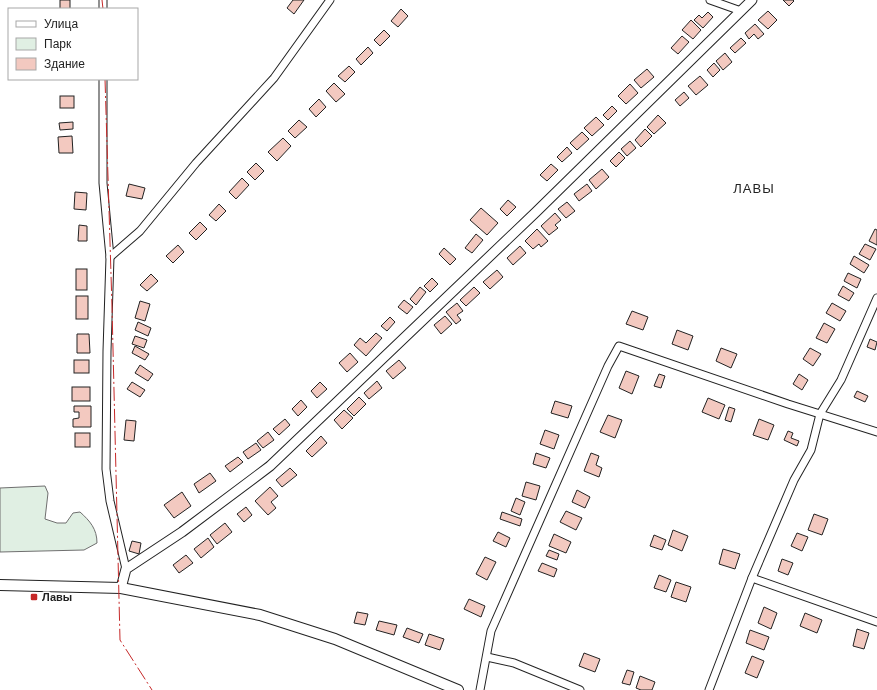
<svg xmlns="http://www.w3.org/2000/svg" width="877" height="690" font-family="'Work Sans',sans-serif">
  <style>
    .green { fill: #e0efe3; stroke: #6f6f6f }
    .building { fill: #f3c9c0; stroke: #222 }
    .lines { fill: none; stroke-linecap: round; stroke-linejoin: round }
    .minor-casing { stroke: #222; stroke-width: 9 }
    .tertiary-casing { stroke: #222; stroke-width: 11 }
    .secondary-casing { stroke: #222; stroke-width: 12 }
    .minor { stroke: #fff; stroke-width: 7 }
    .tertiary { stroke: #fff; stroke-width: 9 }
    .secondary { stroke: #fff; stroke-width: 10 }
    .power { stroke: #c62828; stroke-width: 1; stroke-dasharray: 14 3 2 3; stroke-linecap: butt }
    .poi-dot { fill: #c62828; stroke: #fff; stroke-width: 1.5 }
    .labels { text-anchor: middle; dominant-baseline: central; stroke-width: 3; stroke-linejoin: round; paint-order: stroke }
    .poi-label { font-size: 11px; font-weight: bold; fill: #222; stroke: #fff; text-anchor: start }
    .quarter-label { font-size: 13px; letter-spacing: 1px; fill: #222; stroke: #fff }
  </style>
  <rect width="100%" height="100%" fill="#fff"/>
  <!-- green -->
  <path class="green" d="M45,486l3,7 -3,26 12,4h9l7,-10 7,-1c10,9 17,17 17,31l-13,7 -84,2v-64z"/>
  <!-- building -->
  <g class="building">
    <rect x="60" y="0" width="10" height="9"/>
    <path d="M293,0h11l-10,14 -7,-6z"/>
    <path d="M783,0h10l1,1 -5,5z"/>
    <path d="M401,9l7,7 -10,11 -7,-6z"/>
    <path d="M768,11l9,9 -9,9 -10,-9z"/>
    <path d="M708,12l5,5 -10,11 -9,-8 5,-5 3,3z"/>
    <path d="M691,20l10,10 -8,9 -11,-9z"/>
    <path d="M755,24l9,10 -6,5 -4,-5 -5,5 -4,-6z"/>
    <path d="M384,30l6,6 -10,10 -6,-6z"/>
    <path d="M682,36l7,6 -11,12 -7,-6z"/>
    <path d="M741,38l5,5 -11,10 -5,-5z"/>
    <path d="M368,47l5,6 -12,12 -5,-6z"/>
    <path d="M725,53l7,9 -9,8 -7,-9z"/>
    <path d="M714,63l6,7 -7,7 -6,-7z"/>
    <path d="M349,66l6,6 -10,10 -7,-6z"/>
    <path d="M647,69l7,8 -13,11 -7,-8z"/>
    <path d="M700,76l8,9 -12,10 -8,-9z"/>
    <path d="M334,83l11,11 -9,8 -10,-11z"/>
    <path d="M630,84l8,9 -12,11 -8,-8z"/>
    <path d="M684,92l5,6 -9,8 -5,-6z"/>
    <rect x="60" y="96" width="14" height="12"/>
    <path d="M319,99l7,8 -10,10 -7,-8z"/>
    <path d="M612,106l5,5 -9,9 -5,-5z"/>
    <path d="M658,115l8,8 -12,11 -7,-7z"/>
    <path d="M596,117l8,8 -12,11 -8,-8z"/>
    <path d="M299,120l8,7 -12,11 -7,-7z"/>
    <path d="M73,122v7l-13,1 -1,-7z"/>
    <path d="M645,129l7,7 -11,11 -6,-7z"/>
    <path d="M582,132l7,7 -12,11 -7,-7z"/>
    <path d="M72,136l1,17h-14l-1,-16z"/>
    <path d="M283,138l8,8 -14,15 -9,-9z"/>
    <path d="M630,141l6,7 -9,8 -6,-7z"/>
    <path d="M567,147l5,6 -10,9 -5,-5z"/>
    <path d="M619,152l6,6 -9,9 -6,-6z"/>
    <path d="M256,163l8,8 -9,9 -8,-8z"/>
    <path d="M551,164l7,6 -11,11 -7,-6z"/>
    <path d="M602,169l7,8 -13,12 -7,-9z"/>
    <path d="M242,178l7,7 -13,14 -7,-7z"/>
    <path d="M129,184l16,4 -3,11 -16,-3z"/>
    <path d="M587,184l5,7 -13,10 -5,-7z"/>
    <path d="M75,192l12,1 -1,17 -12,-1z"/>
    <path d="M508,200l8,7 -9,9 -7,-7z"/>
    <path d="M567,202l8,9 -9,7 -8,-9z"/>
    <path d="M219,204l7,7 -10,10 -7,-6z"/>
    <path d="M481,208l17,15 -11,12 -17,-15z"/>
    <path d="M555,213l6,7 -6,5 3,3 -9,7 -8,-9z"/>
    <path d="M200,222l7,7 -11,11 -7,-7z"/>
    <path d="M79,225l8,1v15h-9z"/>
    <path d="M537,229l11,12 -7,6 -2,-3 -6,5 -8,-8z"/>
    <path d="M875,229l2,1v15l-8,-4z"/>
    <path d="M476,234l7,6 -11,13 -7,-5z"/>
    <path d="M865,244l11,5 -6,11 -11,-6z"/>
    <path d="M178,245l6,7 -11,11 -7,-7z"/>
    <path d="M520,246l6,7 -13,12 -6,-7z"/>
    <path d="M444,248l12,11 -6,6 -11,-11z"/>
    <path d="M854,256l15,9 -5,8 -14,-9z"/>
    <rect x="76" y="269" width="11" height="21"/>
    <path d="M497,270l6,7 -13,12 -7,-7z"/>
    <path d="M848,273l13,6 -4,9 -13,-7z"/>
    <path d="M151,274l7,7 -11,10 -7,-6z"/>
    <path d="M432,278l6,6 -8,8 -6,-6z"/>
    <path d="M843,286l11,7 -5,8 -11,-6z"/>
    <path d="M420,287l6,5 -10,13 -6,-6z"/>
    <path d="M474,287l6,6 -14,13 -6,-6z"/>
    <rect x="76" y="296" width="12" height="23"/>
    <path d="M404,300l9,7 -6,7 -9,-7z"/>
    <path d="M140,301l10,3 -5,17 -10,-3z"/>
    <path d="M457,303l6,8 -6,4 4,5 -5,4 -10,-12z"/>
    <path d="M832,303l14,8 -6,10 -14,-8z"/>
    <path d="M632,311l16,6 -5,13 -17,-6z"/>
    <path d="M445,316l7,8 -11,10 -7,-9z"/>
    <path d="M390,317l5,5 -8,9 -6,-5z"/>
    <path d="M138,322l13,6 -3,8 -13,-6z"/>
    <path d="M824,323l11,6 -8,14 -11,-5z"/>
    <path d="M677,330l16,6 -5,14 -16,-6z"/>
    <path d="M376,333l6,5 -16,18 -12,-11 6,-7 6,5z"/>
    <path d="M77,334h12l1,19h-13z"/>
    <path d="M135,336l12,4 -3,8 -12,-4z"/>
    <path d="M870,339l7,3 -2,8 -8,-3z"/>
    <path d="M135,346l14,8 -4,6 -13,-7z"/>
    <path d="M721,348l16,6 -6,14 -15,-7z"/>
    <path d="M810,348l11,6 -8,12 -10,-7z"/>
    <path d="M350,353l8,9 -11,10 -8,-9z"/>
    <rect x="74" y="360" width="15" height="13"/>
    <path d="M399,360l7,8 -13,11 -7,-8z"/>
    <path d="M140,365l13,9 -5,7 -13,-8z"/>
    <path d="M626,371l13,5 -7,18 -13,-6z"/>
    <path d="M659,374l6,2 -4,12 -7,-2z"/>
    <path d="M799,374l9,6 -6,10 -9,-6z"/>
    <path d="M377,381l5,7 -13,11 -5,-6z"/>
    <path d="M132,382l13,8 -5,7 -13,-8z"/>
    <path d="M320,382l7,7 -10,9 -6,-7z"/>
    <rect x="72" y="387" width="18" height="14"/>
    <path d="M857,391l11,5 -3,6 -11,-5z"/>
    <path d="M359,397l7,7 -12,12 -7,-7z"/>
    <path d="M708,398l17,7 -6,14 -17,-7z"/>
    <path d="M301,400l6,7 -9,9 -6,-7z"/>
    <path d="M555,401l17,5 -4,12 -17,-5z"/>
    <path d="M74,406h17v21h-18v-8l6,-1v-6h-5z"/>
    <path d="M729,407l6,2 -4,13 -6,-2z"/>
    <path d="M344,410l9,8 -11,11 -8,-9z"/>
    <path d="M608,415l14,5 -7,18 -15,-6z"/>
    <path d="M285,419l5,6 -11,10 -6,-6z"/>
    <path d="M759,419l15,6 -6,15 -15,-5z"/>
    <path d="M126,420l10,1 -2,20 -10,-1z"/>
    <path d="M545,430l14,5 -5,14 -14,-5z"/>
    <path d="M788,431l5,2 -2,5 8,3 -2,5 -13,-6z"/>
    <path d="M268,432l6,8 -11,8 -6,-7z"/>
    <rect x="75" y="433" width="15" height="14"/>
    <path d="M321,436l6,7 -15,14 -6,-6z"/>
    <path d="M256,443l5,7 -13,9 -5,-7z"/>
    <path d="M536,453l14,5 -4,10 -13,-4z"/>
    <path d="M591,453l8,3 -3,9 6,3 -3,9 -15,-6z"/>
    <path d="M238,457l5,5 -13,10 -5,-6z"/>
    <path d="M290,468l7,7 -15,12 -6,-7z"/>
    <path d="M210,473l6,8 -17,12 -5,-9z"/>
    <path d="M526,482l14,4 -4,14 -14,-4z"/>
    <path d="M270,487l8,9 -7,6 5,6 -8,7 -13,-14z"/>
    <path d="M577,490l13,7 -5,11 -13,-6z"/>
    <path d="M182,492l9,14 -17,12 -10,-13z"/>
    <path d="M516,498l9,4 -5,13 -9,-4z"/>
    <path d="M246,507l6,8 -8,7 -7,-8z"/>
    <path d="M566,511l16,7 -6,12 -16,-8z"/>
    <path d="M502,512l20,7 -2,7 -20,-7z"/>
    <path d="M814,514l14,5 -6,16 -14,-5z"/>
    <path d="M225,523l7,9 -15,12 -7,-9z"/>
    <path d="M673,530l15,6 -6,15 -14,-6z"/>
    <path d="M498,532l12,6 -4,9 -13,-6z"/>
    <path d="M797,533l11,4 -6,14 -11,-5z"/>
    <path d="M554,534l17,8 -5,11 -17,-7z"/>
    <path d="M654,535l12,5 -4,10 -12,-4z"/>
    <path d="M208,538l6,9 -13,11 -7,-9z"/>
    <path d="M132,541l9,2 -2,11 -10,-3z"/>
    <path d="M723,549l17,5 -5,15 -16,-5z"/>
    <path d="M549,550l10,4 -2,6 -11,-4z"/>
    <path d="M186,555l7,8 -14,10 -6,-8z"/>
    <path d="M485,557l11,5 -9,18 -11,-6z"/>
    <path d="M782,559l11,4 -5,12 -10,-4z"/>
    <path d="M542,563l15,6 -3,8 -16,-6z"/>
    <path d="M659,575l12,5 -5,12 -12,-4z"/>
    <path d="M676,582l15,5 -5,15 -15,-5z"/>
    <path d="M469,599l16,7 -4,11 -17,-8z"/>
    <path d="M764,607l13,6 -6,16 -13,-6z"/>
    <path d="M357,612l11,2 -3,11 -11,-2z"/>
    <path d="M805,613l17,7 -5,13 -17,-7z"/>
    <path d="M379,621l18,4 -3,10 -18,-5z"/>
    <path d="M407,628l16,6 -4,9 -16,-6z"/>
    <path d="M857,629l12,4 -5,16 -11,-3z"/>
    <path d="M750,630l19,7 -5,13 -18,-7z"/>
    <path d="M429,634l15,5 -4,11 -15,-5z"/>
    <path d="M584,653l16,6 -5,13 -16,-6z"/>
    <path d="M752,656l12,5 -7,17 -12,-5z"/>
    <path d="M627,670l7,2 -4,13 -8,-2z"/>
    <path d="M640,676l15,6 -3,8h-11l-5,-2z"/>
  </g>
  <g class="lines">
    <!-- minor casing -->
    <g class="minor-casing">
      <g id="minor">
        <path d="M710,0l31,11"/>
        <path d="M103,9v-9"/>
        <path d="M103,79v104l7,74 -3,94 -1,118 4,32 16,68"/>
        <path d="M110,257l30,-26 56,-68 78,-85 56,-78"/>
        <path d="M752,578l125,44"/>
        <path d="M487,657l27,6 66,27"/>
        <path d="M480,690l11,-59 117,-265 11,-20 169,58 89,28"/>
        <path d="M709,690l43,-112 42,-98 17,-30 9,-36 21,-34 36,-82"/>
      </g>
    </g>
    <!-- tertiary casing -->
    <g class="tertiary-casing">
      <path id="tertiary" d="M121,588l5,-19 56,-37 88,-66 266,-254 216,-212"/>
    </g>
    <!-- secondary casing -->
    <g class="secondary-casing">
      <path id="secondary" d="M0,585l121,3 139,27 75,24 123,51"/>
    </g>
    <!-- minor -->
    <use href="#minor" class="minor"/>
    <!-- tertiary -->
    <use href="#tertiary" class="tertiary"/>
    <!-- secondary -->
    <use href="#secondary" class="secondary"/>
    <!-- power -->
    <g class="power">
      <path d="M102,0l1,9"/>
      <path d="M105,79l7,228 8,333 32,50"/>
    </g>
  </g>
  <!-- markers -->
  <rect class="poi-dot" x="30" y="593" width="8" height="8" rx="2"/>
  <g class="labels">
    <!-- poi labels -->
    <g class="poi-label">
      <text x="42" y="597">Лавы</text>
    </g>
    <!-- quarter labels -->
    <g class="quarter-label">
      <text x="754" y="188">ЛАВЫ</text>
    </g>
  </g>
  <!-- legend -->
  <rect x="8" y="8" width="130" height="72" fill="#ffffff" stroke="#a7a7a7"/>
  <rect x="16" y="21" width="20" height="6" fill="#ffffff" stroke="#a7a7a7"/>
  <text x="44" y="28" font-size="12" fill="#222222">Улица</text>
  <rect x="16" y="38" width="20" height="12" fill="#e0efe3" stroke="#a7a7a7"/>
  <text x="44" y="48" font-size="12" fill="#222222">Парк</text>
  <rect x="16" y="58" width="20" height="12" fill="#f3c9c0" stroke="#a7a7a7"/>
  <text x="44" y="68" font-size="12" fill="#222222">Здание</text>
</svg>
